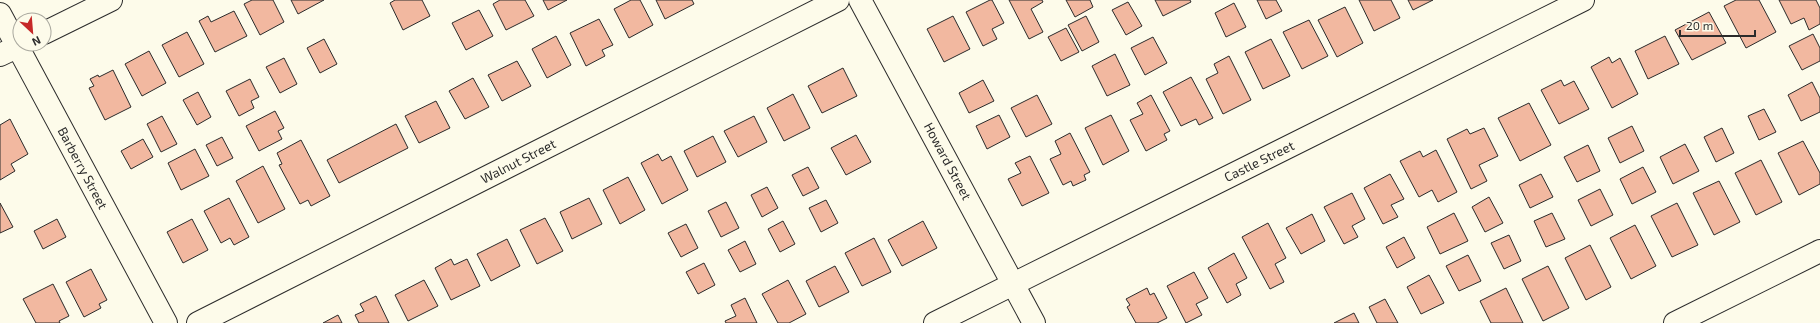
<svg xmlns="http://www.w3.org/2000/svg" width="1820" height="323" font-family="'Exo 2',sans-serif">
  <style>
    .building { fill: #f2b8a0; stroke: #2b2b2b }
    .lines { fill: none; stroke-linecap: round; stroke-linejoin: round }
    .minor-casing { stroke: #2b2b2b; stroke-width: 24 }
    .minor { stroke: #fdfbea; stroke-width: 22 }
    .labels { text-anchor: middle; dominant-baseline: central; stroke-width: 3; stroke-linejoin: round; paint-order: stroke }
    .street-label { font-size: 13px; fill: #2b2b2b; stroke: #fdfbea }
  </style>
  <rect width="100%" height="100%" fill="#fdfbea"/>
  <!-- building -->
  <g class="building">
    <path d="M252,0h21l11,22 -24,13 -16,-31z"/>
    <path d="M291,0h33l-26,14z"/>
    <path d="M395,0h27l8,16 -27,14 -13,-27z"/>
    <path d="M500,0h25l9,16 -28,14 -13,-26z"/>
    <path d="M543,0h24l-19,10z"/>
    <path d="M631,0h9l13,25 -24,13 -15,-29z"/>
    <path d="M656,0h36l2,4 -29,15z"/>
    <path d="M990,0h2l12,23 -12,6 5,10 -14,7 -17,-34z"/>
    <path d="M1009,0h33l1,2 -12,7 12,23 -14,7z"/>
    <path d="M1066,0h24l3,7 -18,10z"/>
    <path d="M1155,0h35l1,2 -28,14z"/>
    <path d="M1257,0h19l6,11 -16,8z"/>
    <path d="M1359,0h32l9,18 -26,13z"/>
    <path d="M1408,0h25l-20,10z"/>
    <path d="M1736,0h23l17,32 -30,16 -22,-42z"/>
    <path d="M1779,0h37l4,8v16l-11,6 -5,-12 -13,6z"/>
    <path d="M1128,2l14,24 -16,9 -14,-25z"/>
    <path d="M1234,3l12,24 -20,10 -11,-24z"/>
    <path d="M1345,7l18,36 -26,14 -19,-37z"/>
    <path d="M479,10l14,26 -27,14 -14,-27z"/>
    <path d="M234,11l13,25 -32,16 -16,-31 9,-5 3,6z"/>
    <path d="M1709,12l17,31 -34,17 -17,-30z"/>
    <path d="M953,16l17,33 -26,13 -17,-33z"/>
    <path d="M1086,16l13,26 -17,9 -14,-26z"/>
    <path d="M599,19l14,26 -11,5 3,6 -19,10 -16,-33z"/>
    <path d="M1309,20l19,36 -26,13 -19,-37z"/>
    <path d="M1066,28l13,24 -18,9 -13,-24z"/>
    <path d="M187,32l17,32 -25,13 -17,-32z"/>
    <path d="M1813,34l7,14v13l-18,9 -13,-24z"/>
    <path d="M556,36l15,29 -24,13 -15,-29z"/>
    <path d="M1665,36l14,28 -31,15 -13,-28z"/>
    <path d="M1153,37l14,26 -22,12 -14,-27z"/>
    <path d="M324,39l13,25 -17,9 -13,-25z"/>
    <path d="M1271,39l19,37 -27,13 -18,-37z"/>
    <path d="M149,51l17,32 -24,13 -17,-32z"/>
    <path d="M1115,54l15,31 -23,11 -15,-30z"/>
    <path d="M1229,56l22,44 -28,14 -17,-35 12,-6 -4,-9z"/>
    <path d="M1609,57l3,6 8,-5 18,36 -26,14 -21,-41z"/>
    <path d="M284,58l13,26 -17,9 -14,-26z"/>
    <path d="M517,61l14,25 -29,15 -14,-26z"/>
    <path d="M843,68l14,28 -35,17 -14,-27z"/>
    <path d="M113,70l18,37 -26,13 -16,-32 5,-2 -4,-7 8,-4 1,2z"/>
    <path d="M1191,77l22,41 -14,7 -3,-6 -15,7 -18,-34z"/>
    <path d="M473,78l16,29 -24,12 -16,-28z"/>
    <path d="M250,79l9,18 -8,4 3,7 -15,8 -13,-25z"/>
    <path d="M983,80l11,21 -25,12 -10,-20z"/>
    <path d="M1561,80l3,6 10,-5 15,28 -30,15 -18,-34z"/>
    <path d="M1812,82l8,16v14l-19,9 -13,-26z"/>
    <path d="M198,92l13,25 -14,8 -14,-25z"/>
    <path d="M793,94l17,34 -26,13 -17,-33z"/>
    <path d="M1037,95l15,29 -26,13 -15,-29z"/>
    <path d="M1151,95l19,36 -6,3 3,6 -21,11 -16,-31 13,-6 -6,-11z"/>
    <path d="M436,101l14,27 -31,15 -14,-27z"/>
    <path d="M1529,103l22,42 -31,16 -22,-43z"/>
    <path d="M1764,109l12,23 -17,8 -11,-24z"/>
    <path d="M275,111l9,17 -6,3 4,8 -23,12 -13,-25z"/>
    <path d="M999,115l11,22 -23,12 -11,-23z"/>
    <path d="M1111,115l18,36 -26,14 -18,-37z"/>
    <path d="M162,116l15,28 -16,8 -14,-28z"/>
    <path d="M754,116l13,26 -29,15 -14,-26z"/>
    <path d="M10,119l18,35 -17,10 4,7 -15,9v-55z"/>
    <path d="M396,124l12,24 -69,35 -12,-23z"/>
    <path d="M1632,126l12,25 -24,12 -12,-25z"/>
    <path d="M1484,128l14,28 -19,9 8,16 -16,8 -24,-50 20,-10 3,5z"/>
    <path d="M1722,128l12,25 -18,9 -12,-25z"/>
    <path d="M1070,133l20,39 -6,3 2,5 -13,6 -2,-5 -8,4 -13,-26 11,-5 -6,-13z"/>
    <path d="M856,135l15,27 -25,13 -15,-27z"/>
    <path d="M713,136l13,26 -29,15 -13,-26z"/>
    <path d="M222,137l11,21 -16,8 -11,-21z"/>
    <path d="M143,139l10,18 -22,12 -10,-18z"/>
    <path d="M301,140l29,56 -19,10 -3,-6 -8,4 -21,-39 3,-1 -5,-11z"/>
    <path d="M1803,141l17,32v11l-21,11 -21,-42z"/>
    <path d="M1685,144l14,27 -26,13 -13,-27z"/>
    <path d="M1588,145l12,26 -23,11 -13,-25z"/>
    <path d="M195,149l14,27 -28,14 -13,-27z"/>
    <path d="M1436,150l21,42 -19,10 -6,-12 -13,7 -19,-36 20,-10 3,6z"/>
    <path d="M658,154l4,7 9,-5 17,34 -26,14 -21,-41z"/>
    <path d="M1030,156l19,37 -27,13 -14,-27 13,-6 -6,-10z"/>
    <path d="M1761,160l21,42 -26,13 -21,-42z"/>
    <path d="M263,166l22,43 -27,14 -22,-42z"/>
    <path d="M808,167l11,21 -16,8 -11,-21z"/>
    <path d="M1643,167l13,25 -24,12 -12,-25z"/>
    <path d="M1390,174l14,25 -13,6 7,12 -15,7 -19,-36z"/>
    <path d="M1541,174l12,23 -23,11 -11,-23z"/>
    <path d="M628,177l17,33 -25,14 -17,-34z"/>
    <path d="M1719,181l21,41 -26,13 -21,-42z"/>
    <path d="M767,187l11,21 -16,9 -11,-22z"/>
    <path d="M1600,189l13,26 -22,11 -13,-26z"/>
    <path d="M1352,193l13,26 -13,7 6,11 -14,7 -20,-37z"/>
    <path d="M1489,197l14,26 -18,9 -13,-25z"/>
    <path d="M229,198l20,39 -15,8 -4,-7 -9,5 -17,-32z"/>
    <path d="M589,198l13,26 -30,15 -12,-27z"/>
    <path d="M826,200l12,23 -17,9 -12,-24z"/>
    <path d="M726,202l13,26 -18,9 -13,-26z"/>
    <path d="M0,203l13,24 -13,6z"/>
    <path d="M1677,203l21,42 -26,12 -21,-41z"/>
    <path d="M1454,213l14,28 -28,13 -13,-27z"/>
    <path d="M1552,213l13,26 -19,8 -12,-26z"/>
    <path d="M1312,214l13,27 -24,13 -15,-26z"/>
    <path d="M545,218l18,33 -26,13 -17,-34z"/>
    <path d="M57,219l9,18 -23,12 -9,-18z"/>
    <path d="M192,219l16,31 -25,13 -16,-31z"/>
    <path d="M783,221l12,23 -15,8 -12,-23z"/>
    <path d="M923,221l14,27 -35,18 -14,-26z"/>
    <path d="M1268,223l18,35 -11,6 9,18 -14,7 -28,-52z"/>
    <path d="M686,224l12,24 -17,9 -13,-24z"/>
    <path d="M1635,225l21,41 -25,13 -21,-41z"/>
    <path d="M1509,235l12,26 -17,8 -13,-26z"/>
    <path d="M1404,237l11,21 -18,10 -11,-21z"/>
    <path d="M874,238l17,34 -29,14 -17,-33z"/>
    <path d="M507,239l13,27 -29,15 -14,-27z"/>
    <path d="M745,241l11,23 -16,8 -12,-22z"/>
    <path d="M1590,245l21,42 -25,13 -21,-42z"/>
    <path d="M1234,253l13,25 -11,6 5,11 -14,8 -19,-35z"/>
    <path d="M1468,255l13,26 -22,10 -13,-25z"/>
    <path d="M451,259l3,6 13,-6 13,27 -29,14 -16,-32z"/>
    <path d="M704,263l11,22 -17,9 -12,-22z"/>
    <path d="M835,266l14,26 -30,15 -13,-26z"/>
    <path d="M1548,266l21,42 -26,13 -21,-42z"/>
    <path d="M91,269l16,31 -8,4 2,4 -17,9 -18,-35z"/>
    <path d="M1194,272l14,26 -12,6 6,11 -16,8 -19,-37z"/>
    <path d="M1429,275l15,28 -23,11 -14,-27z"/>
    <path d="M424,280l14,26 -30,15 -13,-26z"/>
    <path d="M788,280l18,34 -17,9h-11l-16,-29z"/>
    <path d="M53,284l16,32 -10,5 1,2h-24l-13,-24z"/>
    <path d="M1147,288l3,7 4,-2 13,25 -10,5h-21l-9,-16 3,-2 -4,-6z"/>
    <path d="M1506,288l17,35h-32l-11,-22z"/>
    <path d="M376,296l13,27h-30l-4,-8 9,-4 -4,-7z"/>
    <path d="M745,298l12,25h-31l-1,-2 11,-5 -5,-11z"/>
    <path d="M1385,299l13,24h-21l-8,-16z"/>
    <path d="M1354,313l5,10h-25z"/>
    <path d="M338,315l4,8h-19z"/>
  </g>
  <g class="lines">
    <!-- minor casing -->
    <g class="minor-casing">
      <g id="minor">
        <path d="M860,0l174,323"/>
        <path d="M0,14l166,309"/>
        <path d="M44,33l67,-33"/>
        <path d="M0,55l23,-11"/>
        <path d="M198,323l640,-323"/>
        <path d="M935,323l648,-323"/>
        <path d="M1675,323l145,-72"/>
      </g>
    </g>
    <!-- minor -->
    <use href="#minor" class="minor"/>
  </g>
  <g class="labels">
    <!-- street labels -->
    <g class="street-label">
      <text transform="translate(518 161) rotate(-27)">Walnut Street</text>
      <text transform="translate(948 161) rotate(62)">Howard Street</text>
      <text transform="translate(1259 161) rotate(-26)">Castle Street</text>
      <text transform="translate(83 168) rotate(62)">Barberry Street</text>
    </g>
  </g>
  <!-- north arrow -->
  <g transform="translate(32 32) rotate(154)"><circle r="19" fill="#fdfbea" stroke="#a9a89e"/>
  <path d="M0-3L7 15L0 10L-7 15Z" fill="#c62828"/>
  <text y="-6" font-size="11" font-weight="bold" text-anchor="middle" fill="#2b2b2b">N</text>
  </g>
  <!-- scale -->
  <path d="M1680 30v6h75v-6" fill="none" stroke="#2b2b2b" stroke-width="2"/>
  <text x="1686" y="30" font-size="12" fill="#2b2b2b" stroke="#fdfbea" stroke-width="3" paint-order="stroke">20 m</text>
</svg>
